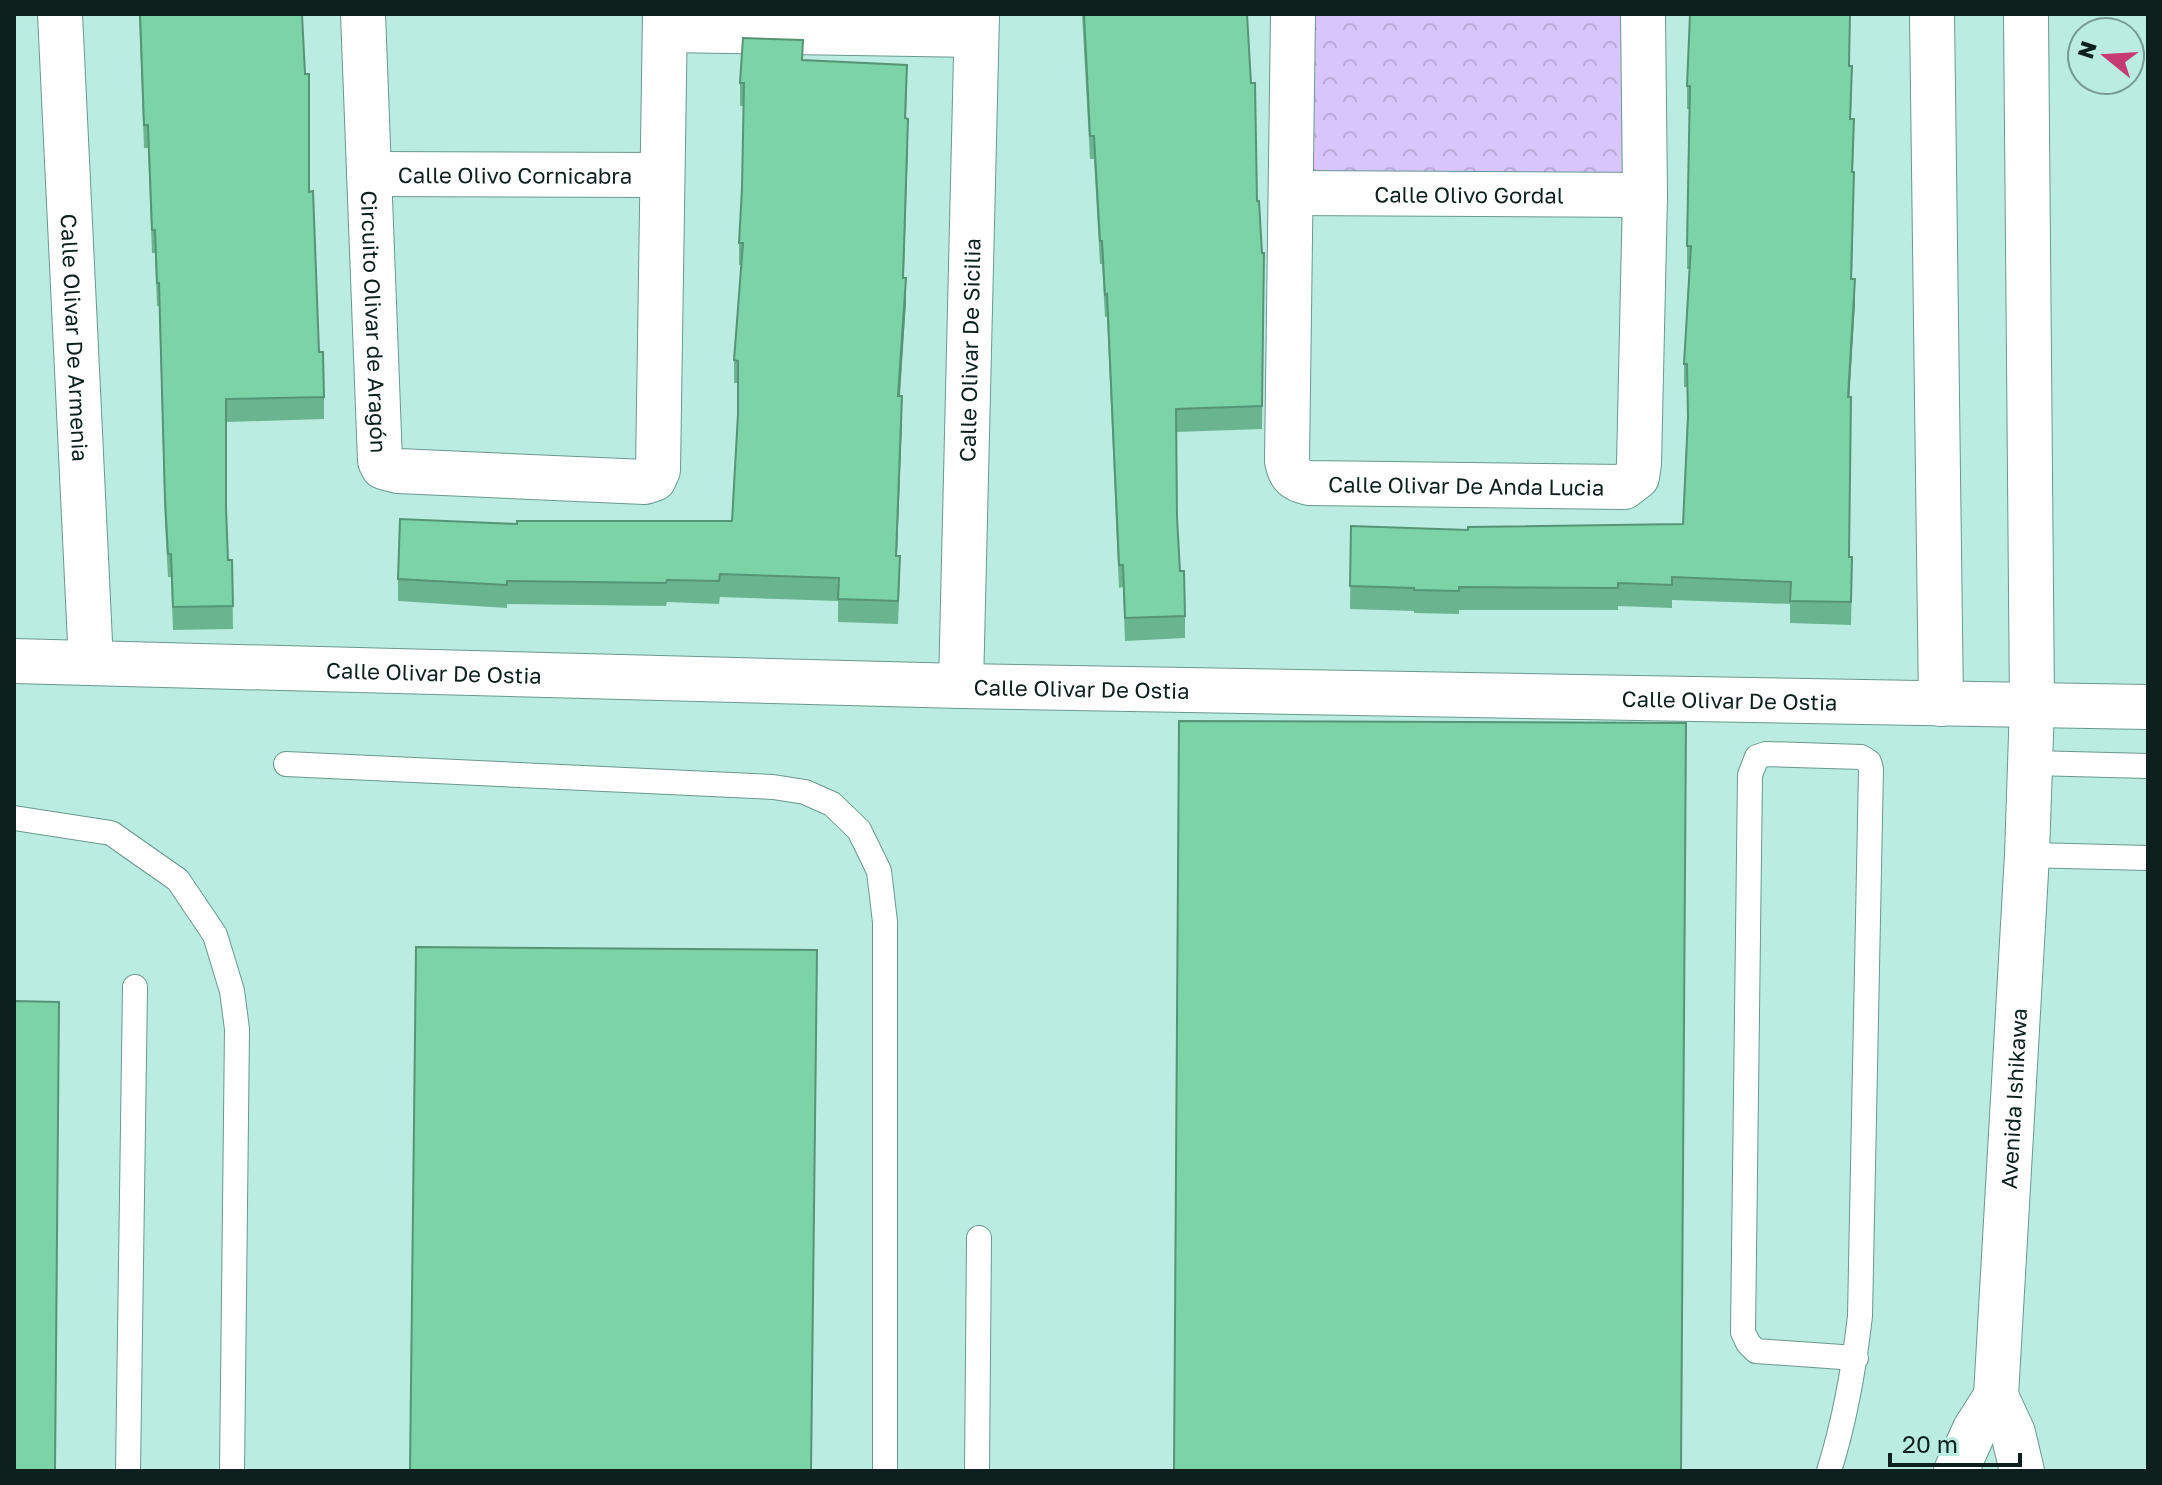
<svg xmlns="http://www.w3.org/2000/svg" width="2162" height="1485" font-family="'Golos Text',sans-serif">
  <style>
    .park { fill: url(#park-crowns) }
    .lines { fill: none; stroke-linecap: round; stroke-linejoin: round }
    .lane-casing { stroke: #6a988f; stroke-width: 26 }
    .street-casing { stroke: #6a988f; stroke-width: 46 }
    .secondary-casing { stroke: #6a988f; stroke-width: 46 }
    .lane { stroke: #fff; stroke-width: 24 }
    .street { stroke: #fff; stroke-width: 44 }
    .secondary { stroke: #fff; stroke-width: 44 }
    .wall { fill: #6ab590 }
    .shaded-wall { fill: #569475 }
    .building { fill: #7bd3a7; stroke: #569475; stroke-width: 2 }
    .labels { text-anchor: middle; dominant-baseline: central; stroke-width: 7; stroke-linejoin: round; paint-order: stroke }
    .street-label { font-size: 22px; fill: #0e201d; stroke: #bbece1 }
  </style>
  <defs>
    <pattern id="park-crowns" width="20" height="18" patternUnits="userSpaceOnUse" patternTransform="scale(2)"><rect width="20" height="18" fill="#d8c5fc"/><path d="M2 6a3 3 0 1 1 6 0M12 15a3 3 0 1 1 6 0" fill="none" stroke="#b8a9d8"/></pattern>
  </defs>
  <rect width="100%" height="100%" fill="#bbece1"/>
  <!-- park -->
  <path class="park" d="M1295,14h348l2,180 -352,-4z"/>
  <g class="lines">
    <!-- lane casing -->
    <g class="lane-casing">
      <g id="lane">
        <path d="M2030,763l118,3"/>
        <path d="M286,764l487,23 32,5 27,12 27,26 20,41 6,51v549"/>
        <path d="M14,818l97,15 67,47 37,55 17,56 5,38 -5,442"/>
        <path d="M2027,855l121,3"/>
        <path d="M128,1471l7,-484"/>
        <path d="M977,1471l2,-233"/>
        <path d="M1829,1471c16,-51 25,-102 31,-155l11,-547 -2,-7 -8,-5 -95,-3 -9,3 -7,18 -7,557 5,11 8,8 100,7"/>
      </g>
    </g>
    <!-- street casing -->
    <g class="street-casing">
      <g id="street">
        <path id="s1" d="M60,14l31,649"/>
        <path id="s2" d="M363,14l17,447 3,6 15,4 247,11 9,-3 4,-9 7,-456"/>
        <path id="s3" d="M1293,14l-6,447c3,15 8,19 22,22l315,4 13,-10 2,-13 6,-269 -2,-181"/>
        <path d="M665,30l311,5"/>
        <path id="s4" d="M369,174l293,1"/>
        <path id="s5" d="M1291,193l354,2"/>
        <path id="s6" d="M961,686l16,-672"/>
        <path id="s7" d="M1996,1396l31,-541 5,-150"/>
        <path d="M1956,1471l19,-42 21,-33 17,37 9,38"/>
      </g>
    </g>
    <!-- secondary casing -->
    <g class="secondary-casing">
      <g id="secondary">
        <path d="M1932,14l9,690"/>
        <path d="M2026,14l6,691"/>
        <path id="s8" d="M14,661l947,25 1187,21"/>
      </g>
    </g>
    <!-- lane -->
    <use href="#lane" class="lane"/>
    <!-- street -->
    <use href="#street" class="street"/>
    <!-- secondary -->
    <use href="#secondary" class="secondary"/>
  </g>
  <!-- wall -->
  <g class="wall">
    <path d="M139,14h163l7,178 10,160 5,45v22l-98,3v87l2,51h4l1,69 -60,1 -2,-53h-3l-3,-54 -6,-217h-2l-2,-53h-3l-4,-105h-4z"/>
    <path d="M1082,14h165l10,187 5,52h2l-2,176 -86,3 1,85 3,54 5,45v22l-60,3 -2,-54 -4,1 -12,-271h-2l-3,-53h-2l-6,-105h-4z"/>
    <path d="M803,60l104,28 -1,30 2,23 -5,137 3,23 -6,95 2,23 -5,137 3,23 -2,45 -60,-2v-21l-118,-4 -1,7 -52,-2 -1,4 -159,-2v4l-109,-7v-22l119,-55 215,-3 6,-107v-31h-4v-23l7,-95h-2v-22l3,-55 2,-82h-4v-23z"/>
    <path d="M1850,66l2,22 -1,31 3,23 -1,30 1,23 -2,84 3,23 -6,95v160l3,23 -1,45 -61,-2v-19l-118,-4v8l-54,-2v4h-159v4l-45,-1v-2l-64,-2 1,-83 117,4 215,-6 4,-104v-33h-3v-23l5,-95h-2v-23l3,-137h-3v-23z"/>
  </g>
  <!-- shaded-wall -->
  <g class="shaded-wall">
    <path d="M908,119v22l-5,160v-23z"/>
    <path d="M906,278v23l-8,118v-23z"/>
    <path d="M1855,279v23l-7,118v-23z"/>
    <path d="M902,396v23l-6,160v-23z"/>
  </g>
  <!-- building -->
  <g class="building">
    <path d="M140,14h162l3,60h4v118l4,-1 6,161h4l1,45 -98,2v108l2,53h4l1,46 -60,1 -2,-53h-3l-3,-54 -6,-217h-2l-2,-53h-3l-4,-105h-4z"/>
    <path d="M1084,14h163l4,69h4l2,118h2l3,52h2l-2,153 -86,3 1,108 3,54h4l1,45 -60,2 -2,-53h-4l-12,-271 -2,1 -3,-54h-2l-6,-105h-4z"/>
    <path d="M1690,14h160l-1,52h3l-2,53h4l-2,53h2l-3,107h4l-7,118h3l-2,160h3l-1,45 -61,-1 1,-19 -119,-5v8l-54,-2v5l-159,-1v4l-45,-1v-2l-64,-2 1,-60 117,4v-3l215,-3 5,-107 -1,-53h-3l7,-118h-4l3,-160h-3z"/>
    <path d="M743,38l60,2 -1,20 105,5 -2,53 3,1 -5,159h3l-8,118h4l-6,160h4l-2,45 -60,-2 1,-21 -119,-4 -1,7 -52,-1 -1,3 -159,-2v4l-109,-6 2,-60 117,5v-3h215l6,-107v-53l-4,-1 9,-117h-4l3,-55 2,-105h-4z"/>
    <path d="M1179,721l507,2 -5,748h-507z"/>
    <path d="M416,947l401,3 -6,521h-401z"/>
    <path d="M14,1001l45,1 -4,469h-41z"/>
  </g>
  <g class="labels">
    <!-- street labels -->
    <g class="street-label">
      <text stroke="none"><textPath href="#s4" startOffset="146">Calle Olivo Cornicabra</textPath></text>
      <text stroke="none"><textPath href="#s5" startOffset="178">Calle Olivo Gordal</textPath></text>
      <text stroke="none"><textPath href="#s2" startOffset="308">Circuito Olivar de Aragón</textPath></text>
      <text stroke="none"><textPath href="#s1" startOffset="324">Calle Olivar De Armenia</textPath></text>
      <text stroke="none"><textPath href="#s6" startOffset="336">Calle Olivar De Sicilia</textPath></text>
      <text stroke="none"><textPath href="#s3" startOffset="638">Calle Olivar De Anda Lucia</textPath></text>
      <text stroke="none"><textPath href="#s8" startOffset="420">Calle Olivar De Ostia</textPath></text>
      <text stroke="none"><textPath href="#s8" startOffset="1068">Calle Olivar De Ostia</textPath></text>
      <text stroke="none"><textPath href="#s8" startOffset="1716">Calle Olivar De Ostia</textPath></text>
      <text stroke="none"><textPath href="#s7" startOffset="298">Avenida Ishikawa</textPath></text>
    </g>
  </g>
  <!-- border -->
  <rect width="2162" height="1485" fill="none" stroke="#0e201d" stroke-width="32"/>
  <!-- north arrow -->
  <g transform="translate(2106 56) rotate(288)"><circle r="38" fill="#bbece1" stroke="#769a93" stroke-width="2"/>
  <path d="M0-6L14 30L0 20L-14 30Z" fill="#c63b72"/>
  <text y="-12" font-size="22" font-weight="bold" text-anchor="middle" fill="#0e201d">N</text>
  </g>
  <!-- scale -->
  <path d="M1890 1453v12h130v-12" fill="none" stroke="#0e201d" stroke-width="4"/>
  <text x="1902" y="1453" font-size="24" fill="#0e201d" stroke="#bbece1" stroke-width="6" paint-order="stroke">20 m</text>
</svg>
